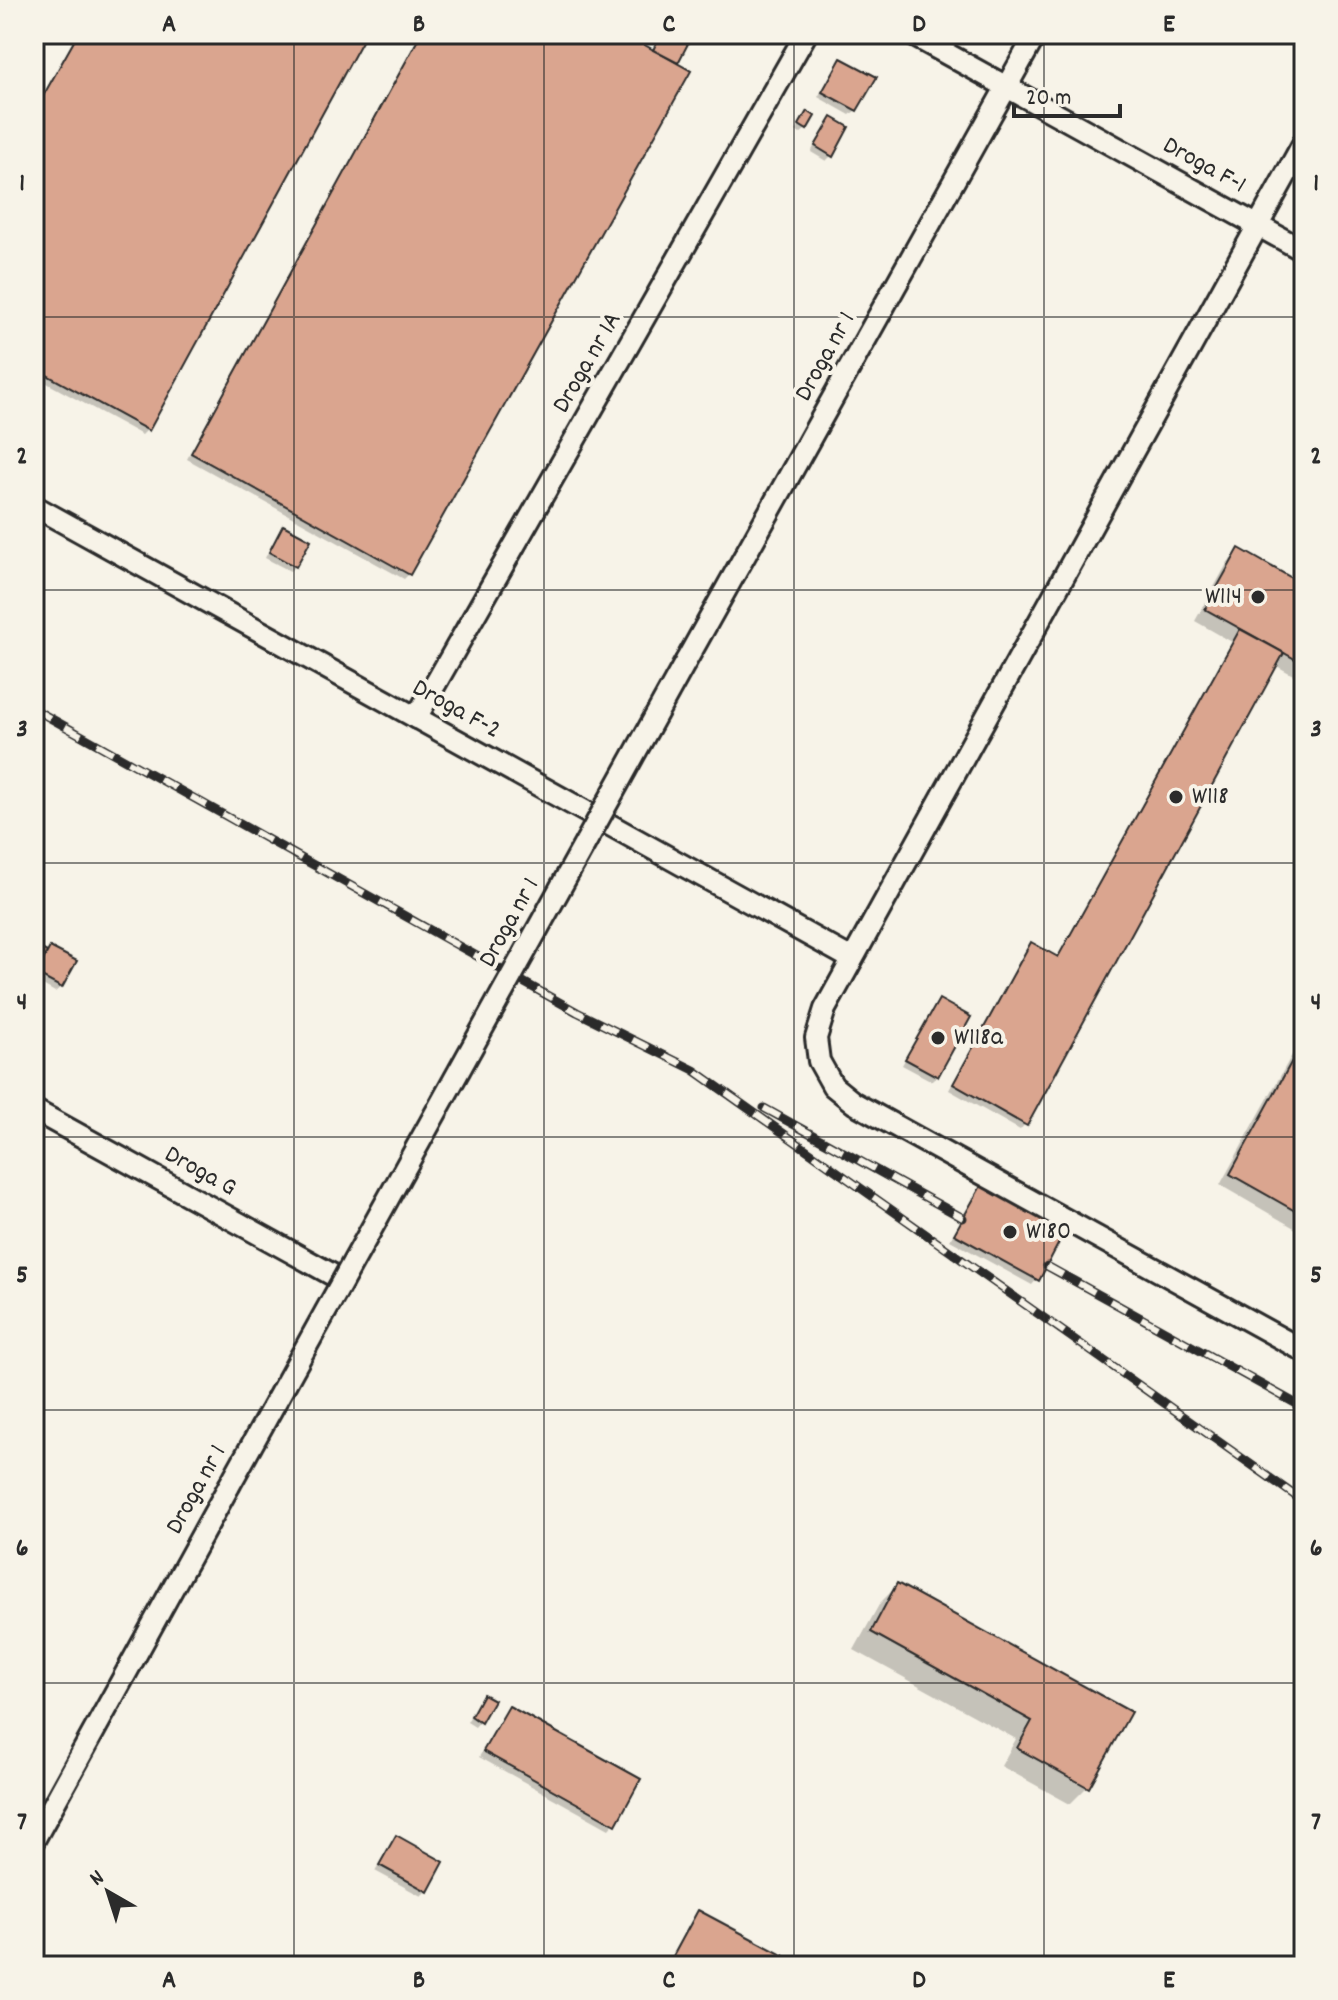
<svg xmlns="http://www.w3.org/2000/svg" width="1338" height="2000" font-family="Dekko,sans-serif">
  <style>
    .shadow { fill: #0003 }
    .building { fill: #daa58f; stroke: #2b2b2b; stroke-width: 2 }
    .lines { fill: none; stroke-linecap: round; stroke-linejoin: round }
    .service-casing { stroke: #2b2b2b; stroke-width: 26 }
    .service { stroke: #f7f3e8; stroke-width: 20 }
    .rail-casing { stroke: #2b2b2b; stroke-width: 9 }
    .rail { stroke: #f7f3e8; stroke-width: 6; stroke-dasharray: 18; stroke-linecap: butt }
    .service-bridge-casing { stroke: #2b2b2b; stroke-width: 26; stroke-linecap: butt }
    .service-bridge { stroke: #f7f3e8; stroke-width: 20 }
    .grid { fill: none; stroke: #2b2b2b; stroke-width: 2; stroke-opacity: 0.55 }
    .poi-dot { fill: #2b2b2b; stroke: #f7f3e8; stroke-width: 3 }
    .labels { text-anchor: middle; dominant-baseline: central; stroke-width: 8; stroke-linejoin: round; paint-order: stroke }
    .street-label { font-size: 26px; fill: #2b2b2b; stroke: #f7f3e8 }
    .poi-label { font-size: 26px; fill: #2b2b2b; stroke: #f7f3e8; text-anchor: start }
    .neatline { fill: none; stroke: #2b2b2b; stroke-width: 3 }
    .grid-label { font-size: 26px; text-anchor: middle; font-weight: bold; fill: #2b2b2b }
  </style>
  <rect width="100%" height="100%" fill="#f7f3e8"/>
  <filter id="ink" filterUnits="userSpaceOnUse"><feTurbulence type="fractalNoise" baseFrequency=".0125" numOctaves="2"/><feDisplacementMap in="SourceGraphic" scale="16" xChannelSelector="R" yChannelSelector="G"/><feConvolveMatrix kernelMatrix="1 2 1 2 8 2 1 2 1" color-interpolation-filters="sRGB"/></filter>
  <g filter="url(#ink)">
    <!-- shadow -->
    <g class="shadow">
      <path d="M77,34h286l-216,396 -5,5 -108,-59v-265z"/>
      <path d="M420,34h201l30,17 8,-14 -4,-3h36l-282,540 -5,5 -217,-120z"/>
      <path d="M842,60l14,50 -6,5 -32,-18 18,-31z"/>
      <path d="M807,114l-1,15 -6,5 -4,-3z"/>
      <path d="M832,120v35l-6,6 -15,-9 16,-27z"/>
      <path d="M284,527l11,39 -5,5 -25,-13 14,-26z"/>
      <path d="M1239,551l65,36v94l-29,-16 -250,459 -5,6 -71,-40 77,-141 5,-5 26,14 175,-316 -37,-21 33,-59z"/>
      <path d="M34,947l12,7 5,-5 10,38 -6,5 -21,-12z"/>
      <path d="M939,1002l-2,74 -5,5 -30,-16 32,-58z"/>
      <path d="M1304,1033v198l-1,2 -83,-48z"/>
      <path d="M982,1187l55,92 -5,6 -82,-45 27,-48z"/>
      <path d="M898,1585l230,128 -41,74 -17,17 -69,-38 15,-27 -162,-89 26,-47z"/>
      <path d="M484,1696l-4,25 -5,6 -8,-5 12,-20z"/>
      <path d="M509,1709l105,114 -5,6 -130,-72 25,-43z"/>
      <path d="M396,1837l46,26 -16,28 -5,5 -46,-25 16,-28z"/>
      <path d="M699,1912l100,54h-132l26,-48z"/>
    </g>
    <!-- building -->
    <g class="building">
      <path d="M78,34h288l-217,397 -115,-63v-256z"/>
      <path d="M421,34h204l66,37 -281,504 -219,-122z"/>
      <path d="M661,34h32l-15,29 -25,-13z"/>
      <path d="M841,58l36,19 -20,34 -35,-19z"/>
      <path d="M807,111l8,5 -8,14 -8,-5z"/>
      <path d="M832,117l17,10 -16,30 -18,-11z"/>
      <path d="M283,525l28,15 -15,27 -27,-15z"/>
      <path d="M1239,548l65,37v79l-99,-55z"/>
      <path d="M1240,629l44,24 -257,473 -74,-42 78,-142 27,15z"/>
      <path d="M34,945l13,7 -10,17 -3,-1z"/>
      <path d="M50,947l27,14 -15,27 -26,-14z"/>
      <path d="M939,999l32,18 -33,60 -33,-18z"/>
      <path d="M1304,1039v177l-74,-42z"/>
      <path d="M982,1184l83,47 -26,50 -85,-47z"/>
      <path d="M897,1583l234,129 -42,76 -72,-40 15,-27 -161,-89z"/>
      <path d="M483,1694l11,6 -13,23 -10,-7z"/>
      <path d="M509,1706l132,73 -25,46 -133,-74z"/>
      <path d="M396,1835l48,27 -16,30 -49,-27z"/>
      <path d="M698,1910l105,56h-122l-10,-6z"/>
    </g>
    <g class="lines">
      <!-- service casing -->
      <g class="service-casing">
        <g id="service">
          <path d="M911,34l393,217"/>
          <path d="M1304,142l-479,867 -9,29 3,23 14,25 21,17 450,248"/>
          <path d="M34,506l818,453"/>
          <path d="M686,661l350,-627"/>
          <path d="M416,718l390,-684"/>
          <path d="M34,1110l308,170"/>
          <path d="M34,1840l195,-354"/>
        </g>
      </g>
      <!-- service -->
      <use href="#service" class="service"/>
      <!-- rail casing -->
      <g class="rail-casing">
        <g id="rail">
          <path d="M34,709l543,303 117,58 610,432"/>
          <path d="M764,1108l199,110"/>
          <path d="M1047,1266l257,142"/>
        </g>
      </g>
      <!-- rail -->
      <use href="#rail" class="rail"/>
      <!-- service-bridge casing -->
      <g class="service-bridge-casing">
        <path id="service-bridge" d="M229,1486l457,-825"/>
      </g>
      <!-- service-bridge -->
      <use href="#service-bridge" class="service-bridge"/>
    </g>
  </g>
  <!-- grid -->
  <path class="grid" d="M294,34v1932M544,34v1932M794,34v1932M1044,34v1932M34,317h1270M34,590h1270M34,863h1270M34,1137h1270M34,1410h1270M34,1683h1270"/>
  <!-- markers -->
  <g class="poi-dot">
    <circle cx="1258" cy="597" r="8"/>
    <circle cx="1176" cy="797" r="8"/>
    <circle cx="938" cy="1038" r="8"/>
    <circle cx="1010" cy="1232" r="8"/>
  </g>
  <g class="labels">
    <!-- street labels -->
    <g class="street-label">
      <text transform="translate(1204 166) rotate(29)">Droga F-1</text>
      <text transform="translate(826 357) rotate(-61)">Droga nr 1</text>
      <text transform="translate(588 363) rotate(-60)">Droga nr 1A</text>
      <text transform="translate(456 710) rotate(29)">Droga F-2</text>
      <text transform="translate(510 923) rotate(-61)">Droga nr 1</text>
      <text transform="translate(200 1172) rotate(29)">Droga G</text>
      <text transform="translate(197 1490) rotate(-61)">Droga nr 1</text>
    </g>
    <!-- poi labels -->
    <g class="poi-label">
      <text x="1242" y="597" text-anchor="end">W114</text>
      <text x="1192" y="797">W118</text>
      <text x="954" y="1038">W118a</text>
      <text x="1026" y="1232">W180</text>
    </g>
  </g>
  <!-- margin -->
  <rect width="1338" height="2000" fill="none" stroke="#f7f3e8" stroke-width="88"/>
  <!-- north arrow -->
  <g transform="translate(108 1892) rotate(321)" stroke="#f7f3e8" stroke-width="6" paint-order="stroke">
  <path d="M0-6L14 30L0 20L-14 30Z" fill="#2b2b2b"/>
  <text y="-12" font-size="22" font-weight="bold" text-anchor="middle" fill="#2b2b2b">N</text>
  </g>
  <!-- scale -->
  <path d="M1014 104v12h106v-12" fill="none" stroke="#2b2b2b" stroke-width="4"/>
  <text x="1026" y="104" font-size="24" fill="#2b2b2b" stroke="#f7f3e8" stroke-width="6" paint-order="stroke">20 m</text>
  <rect x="44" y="44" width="1250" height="1912" class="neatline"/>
  <g class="grid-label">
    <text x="169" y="31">A</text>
    <text x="419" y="31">B</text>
    <text x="669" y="31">C</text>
    <text x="919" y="31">D</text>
    <text x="1169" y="31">E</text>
    <text x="22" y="190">1</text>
    <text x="1316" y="190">1</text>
    <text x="22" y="463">2</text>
    <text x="1316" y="463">2</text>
    <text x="22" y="736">3</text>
    <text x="1316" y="736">3</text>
    <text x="22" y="1009">4</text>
    <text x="1316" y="1009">4</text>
    <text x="22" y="1282">5</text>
    <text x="1316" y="1282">5</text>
    <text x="22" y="1555">6</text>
    <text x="1316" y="1555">6</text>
    <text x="22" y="1829">7</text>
    <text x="1316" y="1829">7</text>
    <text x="169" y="1987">A</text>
    <text x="419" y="1987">B</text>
    <text x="669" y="1987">C</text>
    <text x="919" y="1987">D</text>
    <text x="1169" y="1987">E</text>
  </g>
</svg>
